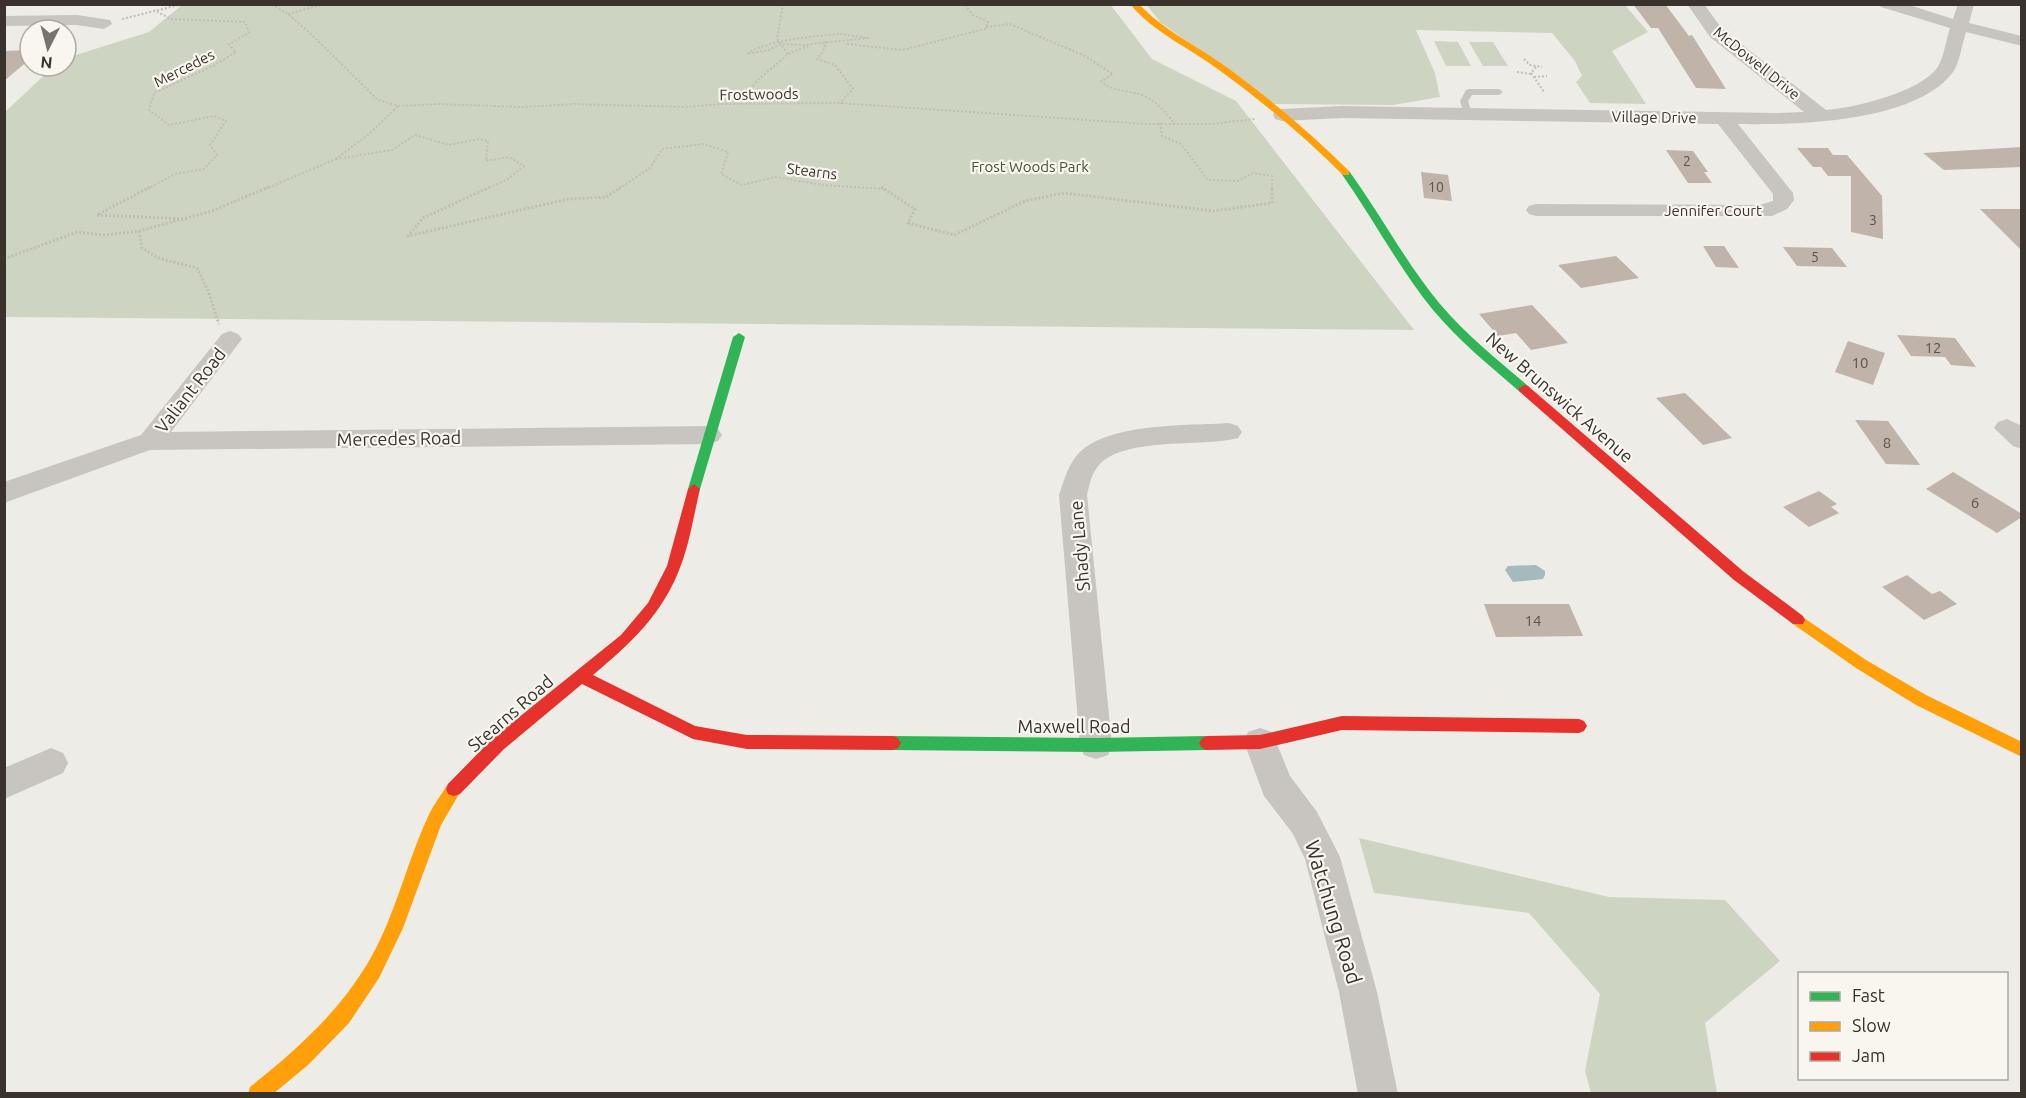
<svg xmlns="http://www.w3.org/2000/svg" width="2026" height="1098" font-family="Ubuntu,sans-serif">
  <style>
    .green { fill: #ced4c2 }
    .water { fill: #a4babd }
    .building { fill: #c0b3aa }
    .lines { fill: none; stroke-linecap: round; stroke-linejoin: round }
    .path-far1 { stroke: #c1bdb7; stroke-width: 2; stroke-dasharray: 2 2; stroke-linecap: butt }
    .path { stroke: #c1bdb7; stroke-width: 3; stroke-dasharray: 2 2; stroke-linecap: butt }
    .lane { fill: #c8c4bf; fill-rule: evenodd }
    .street { fill: #c8c4bf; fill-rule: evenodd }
    .fast { fill: #30b455; fill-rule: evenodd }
    .slow { fill: #ff9f0a; fill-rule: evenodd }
    .jam { fill: #e5322d; fill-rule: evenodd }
    .labels { text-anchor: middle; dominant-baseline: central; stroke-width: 4.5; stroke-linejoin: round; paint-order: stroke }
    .far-number-label { font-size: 14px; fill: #5b524c }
    .far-street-label { font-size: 15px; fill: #39322d; stroke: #f9f6ef }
    .far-park-label { font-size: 15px; fill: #453; stroke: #f9f6ef }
    .number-label { font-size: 15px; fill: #5b524c }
    .street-label { font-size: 18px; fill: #39322d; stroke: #f9f6ef }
    .near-street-label { font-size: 21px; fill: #39322d; stroke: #f9f6ef }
  </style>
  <rect width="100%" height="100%" fill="#eeece6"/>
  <!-- green -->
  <g class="green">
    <path d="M1110,4l42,55 84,42 178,229 -1409,-13v-205l49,-46h12v-8l83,-26 33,-27z"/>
    <path d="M1147,5h478l23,27 -36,19 34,53 -56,-1 -14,-21 6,-6 -7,-15 -23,-28 -136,-3 19,43 5,24 -47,8 -119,-1 -114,-82z"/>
    <path d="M1434,41l24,1 13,24h-25z"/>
    <path d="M1469,42h24l15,24h-25z"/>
    <path d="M1359,838l250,59 116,3 55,61 -75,62 12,70h-126l-6,-22 15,-77 -71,-81 -155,-20z"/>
  </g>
  <!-- water -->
  <path class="water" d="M1536,565l9,6v4l-2,4 -30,3 -8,-12 3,-4z"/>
  <!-- building -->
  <g class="building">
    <path d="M1633,4h32l24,32 3,-1 34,54 -30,-1 -38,-60h-7z"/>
    <path d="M30,50v9l-26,22v-30z"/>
    <path d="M2022,147v20l-78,3 -21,-17z"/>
    <path d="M1797,148h31l5,7h14l35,41 1,43 -32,-7v-56h-23l-7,-9h-8z"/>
    <path d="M1666,150l27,1 15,21h-4l8,11h-24z"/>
    <path d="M1421,172l27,3 4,26 -28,-3z"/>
    <path d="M1980,209h42v42z"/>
    <path d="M1703,246h21l15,22 -23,-1z"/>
    <path d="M1783,247l49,1 15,19 -50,-1z"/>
    <path d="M1616,256l23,22 -58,10 -23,-23z"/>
    <path d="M1532,305l36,38 -37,7 -15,-17 -18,3 -19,-22z"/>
    <path d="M1897,335l58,3 21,29 -25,-2 -6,-8 -34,-1z"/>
    <path d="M1848,341l37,12 -12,32 -38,-13z"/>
    <path d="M1685,393l47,45 -29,7 -47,-47z"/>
    <path d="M1855,420l33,1 32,44 -34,-1z"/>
    <path d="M1953,472l69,42v3l-25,16 -71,-44z"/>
    <path d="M1819,491l18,13 -6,3 8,6 -30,14 -26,-20z"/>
    <path d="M1907,575l25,19 8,-3 17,13 -33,16 -42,-33z"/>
    <path d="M1484,604h85l14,32 -87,1z"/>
  </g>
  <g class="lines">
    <!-- path-far1 -->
    <g class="path-far1">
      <path d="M272,4l16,10 23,20 67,66 21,6 38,-2 85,3 53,-3 110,3 37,-3 118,-1 305,21h66l44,-5"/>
      <path d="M288,14l36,-10"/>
      <path d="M122,19l61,-15"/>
      <path d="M986,27l24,-3 75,32 28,18 -12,7c12,11 26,9 41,14 14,5 24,18 33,29"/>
      <path d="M840,34l28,4 -65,7 -23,-1 -11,6 -22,4c19,-14 68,-18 93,-20z"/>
      <path d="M826,41l-3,11 -6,7 18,6 18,24 -13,14"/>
      <path d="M847,44l55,6 83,-21 3,-7 -15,-7 -9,-11"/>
      <path d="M788,54l20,-8"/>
      <path d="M1524,59l6,6 12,2"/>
      <path d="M1536,67l-5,6 13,19"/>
      <path d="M1517,72l14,2"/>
      <path d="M1534,77l13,-1"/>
      <path d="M737,104l22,-25 29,-25 -11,-15 6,-35"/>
      <path d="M1160,123l2,13 19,8 27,36 30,1 15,-8 19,3v13"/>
      <path d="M336,159l56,-9 23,-15 34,10 29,-6 10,2 -2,20 23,-4 15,9 -16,13 -21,10"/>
      <path d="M147,189l28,-15 29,-5 13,-14 -7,-10 16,-24 -12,-5 -45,9 -20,-15 5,-17 61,-28 21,-13 -7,-8 20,-11 -4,-11 -74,-3 -17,-9"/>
      <path d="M265,189l71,-30 33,-25 29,-28"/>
      <path d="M619,189l31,-21 12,-19 42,-5 24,8 -7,22 21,11 33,-8 48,8 61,4"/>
    </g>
    <!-- path -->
    <g class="path">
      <path d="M150,187l-53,28 90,4"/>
      <path d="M490,187l-67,31 -15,18 160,-37 38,-2 15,-10"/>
      <path d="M881,187l34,22 -7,14 46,12 71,-34 39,-8 149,18 59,-8v-16"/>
      <path d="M139,231l3,17 16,10 39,10 12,25 10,31"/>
      <path d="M4,259l73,-27 27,3 35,-4 73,-20 57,-24"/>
    </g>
    <!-- lane -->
    <path class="lane" d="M1469,89h30l4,3 -4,3h-27l-4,6 4,12 -4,3 -4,-3 -4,-12 6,-11z"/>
    <!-- street -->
    <g class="street">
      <path d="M1687,4h17l18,25 104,81c28,-2 94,-18 111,-42 7,-10 9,-28 13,-40l-69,-21 -2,-3h27l47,15 5,-15h16l-5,19 53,13v10l-56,-14c-4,12 -6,30 -13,40 -38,51 -158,53 -215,52l55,69 1,7 -7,9 -15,7h-236l-7,-2 -3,-4 3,-4 7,-2 224,1 13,-4v-7l-55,-70 -376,-6 -60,3 -7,-2 -2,-4 2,-4 7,-2 60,-3 433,7 29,-1 -94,-75z"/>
      <path d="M77,15l33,5 2,4 -8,5 -27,-4 -73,1v-10z"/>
      <path d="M230,331l8,3 4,5 -71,93 538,-6 9,3 4,6 -4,6 -9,3 -559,6 -146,53v-21l137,-47 81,-101z"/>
      <path d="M2007,419l15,7v23l-9,-3 -19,-18 4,-6z"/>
      <path d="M1229,423l9,3 4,6 -4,6c-35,10 -120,-3 -142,31 -5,7 -7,17 -9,26l25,250 -4,10 -12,4 -12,-4 -4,-10 -21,-250c5,-14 9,-31 20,-42 31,-31 109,-27 150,-30z"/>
      <path d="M1260,728l12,4 18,44 27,36 23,45 37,135 21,102h-40l-19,-102 -34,-133 -12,-25 -29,-38 -20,-54 4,-10z"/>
      <path d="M51,748l12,5 5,10 -5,10 -59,26v-31z"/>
    </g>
    <!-- fast -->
    <g class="fast">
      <path d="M1343,171h6c32,44 57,92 91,133 26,31 58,56 88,82l2,3 -2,3h-8c-30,-26 -61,-51 -87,-82 -35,-43 -60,-92 -92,-137z"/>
      <path d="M739,333l6,4 -45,152 -6,5 -6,-5 45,-152z"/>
      <path d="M893,736l203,2 111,-2 5,2 3,5 -3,5 -5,2 -111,2 -203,-2 -5,-2 -3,-5 3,-5z"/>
    </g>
    <!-- slow -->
    <g class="slow">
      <path d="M1130,4h9c24,26 58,42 86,62 44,32 86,67 124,105v4h-6c-38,-38 -80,-73 -124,-105 -29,-22 -65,-37 -89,-66z"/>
      <path d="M1798,614l68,46 60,35 96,47v15l-106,-52 -60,-37 -63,-44 -2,-4 2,-4z"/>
      <path d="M454,782l6,2 2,5 -21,36 -38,103 -24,50 -30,45 -41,42 -35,29h-25l2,-7c44,-35 86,-72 116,-121 28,-45 39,-99 61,-147 5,-12 14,-24 21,-35z"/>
    </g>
    <!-- jam -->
    <g class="jam">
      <path d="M1524,385l4,1 216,186 59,44 2,4 -2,4h-10l-59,-44 -214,-188 -2,-3z"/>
      <path d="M694,484l6,5c-6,25 -10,52 -19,76 -17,48 -51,79 -88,110l102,51 52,9 146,1 5,2 3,5 -3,5 -5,2 -146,-1 -54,-10 -111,-55 -78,65 -44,45 -6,2 -6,-2 -2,-5 2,-5 44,-45 129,-104 27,-32 19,-37 21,-77z"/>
      <path d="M1342,716l237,3 5,2 3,5 -3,5 -5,2 -237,-3 -82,19 -53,1 -5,-2 -3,-5 3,-5 5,-2 53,-1z"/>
    </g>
  </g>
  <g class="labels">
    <!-- far-number labels -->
    <g class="far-number-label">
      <text x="1687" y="161">2</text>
      <text x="1436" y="187">10</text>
      <text x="1873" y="220">3</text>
      <text x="1815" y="257">5</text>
    </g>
    <!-- far-street labels -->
    <g class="far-street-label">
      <text transform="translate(1757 63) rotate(39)">McDowell Drive</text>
      <text transform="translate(184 68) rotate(-27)">Mercedes</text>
      <text transform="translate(759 94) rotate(-1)">Frostwoods</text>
      <text transform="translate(1654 117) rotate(1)">Village Drive</text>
      <text transform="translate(812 171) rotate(7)">Stearns</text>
      <text x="1713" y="210">Jennifer Court</text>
    </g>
    <!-- far-park labels -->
    <g class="far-park-label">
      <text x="1030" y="166">Frost Woods Park</text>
    </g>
    <!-- number labels -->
    <g class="number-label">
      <text x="1933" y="347">12</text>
      <text x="1860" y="362">10</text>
      <text x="1887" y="442">8</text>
      <text x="1975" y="502">6</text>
      <text x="1533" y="620">14</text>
    </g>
    <!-- street labels -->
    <g class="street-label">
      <text transform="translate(190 390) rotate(-52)">Valiant Road</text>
      <text transform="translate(1560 397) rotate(41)">New Brunswick Avenue</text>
      <text transform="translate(399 438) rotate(-1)">Mercedes Road</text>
      <text transform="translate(1079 546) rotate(-95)">Shady Lane</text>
      <text transform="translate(510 713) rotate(-41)">Stearns Road</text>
      <text x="1074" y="726">Maxwell Road</text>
    </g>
    <!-- near-street labels -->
    <g class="near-street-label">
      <text transform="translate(1334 912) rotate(73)">Watchung Road</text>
    </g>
  </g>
  <!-- border -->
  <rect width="2026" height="1098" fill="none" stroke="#39322d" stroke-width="12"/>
  <!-- legend -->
  <rect x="1798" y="972" width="210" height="108" fill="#f9f6ef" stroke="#aca8a1" stroke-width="1.5"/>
  <rect x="1810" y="992" width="30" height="9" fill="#30b455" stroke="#aca8a1" stroke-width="1.5"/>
  <text x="1852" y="1002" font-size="18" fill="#39322d">Fast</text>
  <rect x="1810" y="1022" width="30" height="9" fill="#ff9f0a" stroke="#aca8a1" stroke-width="1.5"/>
  <text x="1852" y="1032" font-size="18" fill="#39322d">Slow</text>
  <rect x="1810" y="1052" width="30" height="9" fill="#e5322d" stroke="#aca8a1" stroke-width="1.5"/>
  <text x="1852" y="1062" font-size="18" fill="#39322d">Jam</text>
  <!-- north arrow -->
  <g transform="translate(48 48) rotate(186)"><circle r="28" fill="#f9f6ef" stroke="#aca8a1" stroke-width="1.5"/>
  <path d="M0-4.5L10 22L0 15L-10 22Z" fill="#78736e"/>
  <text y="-9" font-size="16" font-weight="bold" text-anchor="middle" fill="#39322d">N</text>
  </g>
</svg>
